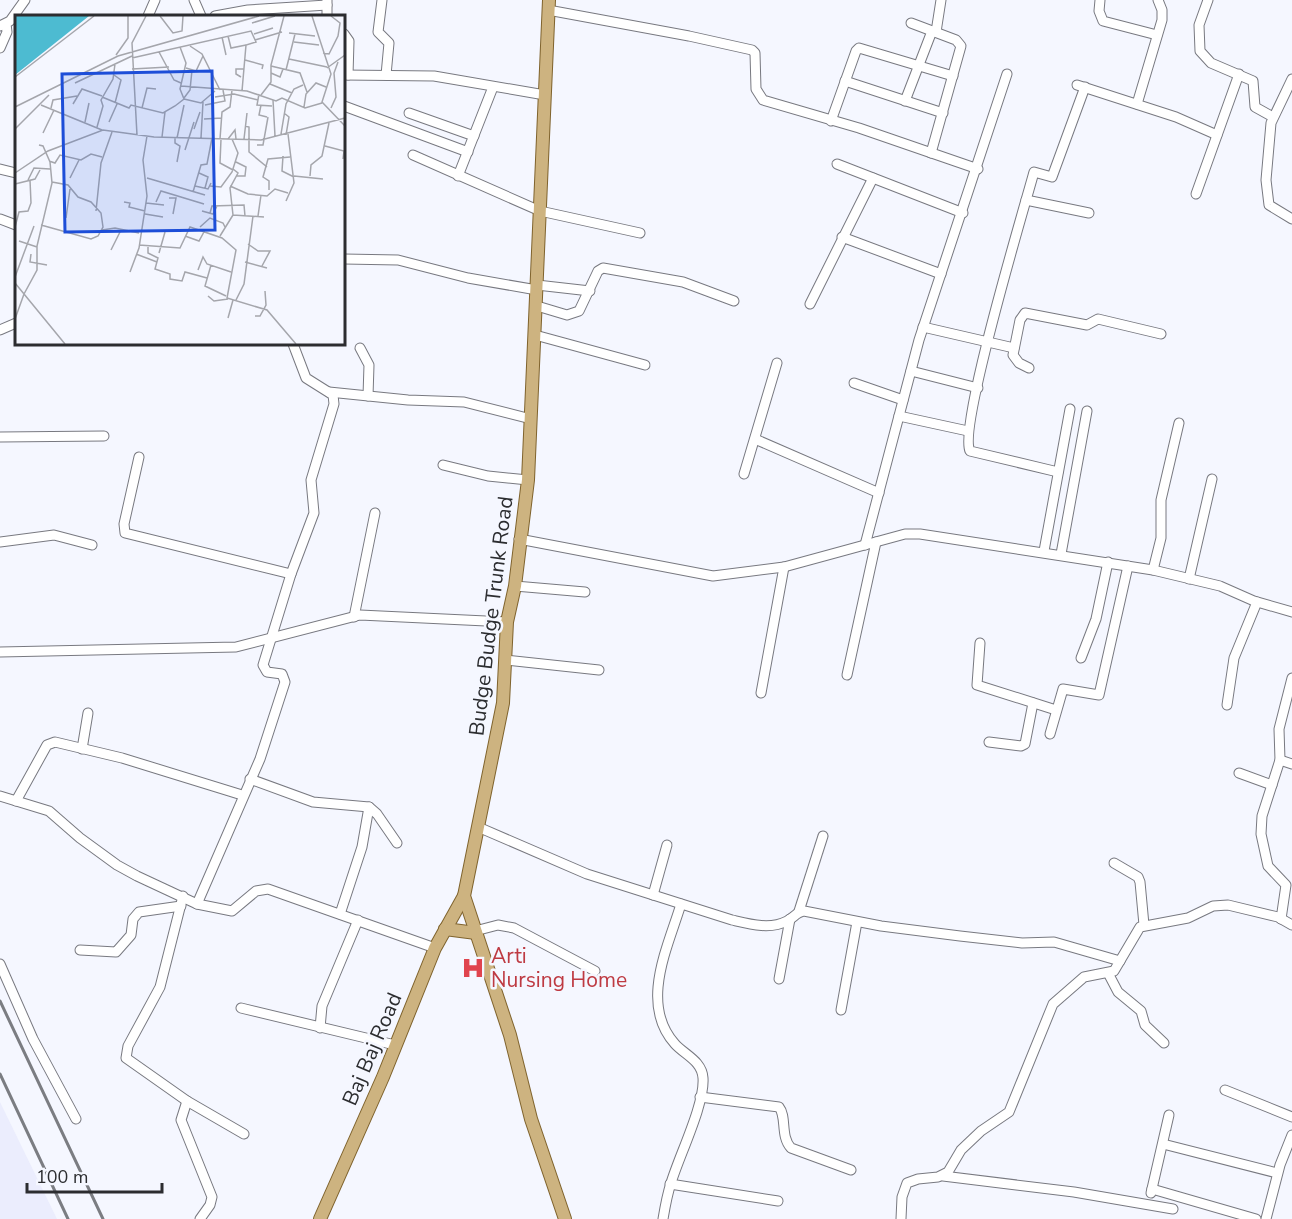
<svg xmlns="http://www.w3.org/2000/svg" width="1292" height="1219" font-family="'Nunito Sans',sans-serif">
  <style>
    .built { fill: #ebedfd }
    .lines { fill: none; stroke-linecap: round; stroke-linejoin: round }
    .minor-casing { stroke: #787980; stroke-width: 11 }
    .major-casing { stroke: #7f632d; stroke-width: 14 }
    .minor { stroke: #fff; stroke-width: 9 }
    .major { stroke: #cdb380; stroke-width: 12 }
    .rail { stroke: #7b7d82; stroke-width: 3 }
    .labels { text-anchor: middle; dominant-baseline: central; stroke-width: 5; stroke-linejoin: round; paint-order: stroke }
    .street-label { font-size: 21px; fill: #2c2d30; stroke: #f5f7ff }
    .health-label { font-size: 21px; fill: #be3a42; stroke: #f5f7ff; text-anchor: start }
    .inset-road { fill: none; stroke: #a5a6ac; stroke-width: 1.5 }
    .view { fill: #1d4ed8; fill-opacity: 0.15; stroke: #1d4ed8; stroke-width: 3 }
    .inset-edge { fill: none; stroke: #2c2d30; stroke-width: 3 }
  </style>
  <rect width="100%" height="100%" fill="#f5f7ff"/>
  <!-- built -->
  <path class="built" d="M0,1102l57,117h-57z"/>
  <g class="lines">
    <!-- minor casing -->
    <g class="minor-casing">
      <g id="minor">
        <path d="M194,0l7,16"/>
        <path d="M327,0v16"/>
        <path d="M382,0l-4,32 11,11 -3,32"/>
        <path d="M1100,0l-1,11 4,10 54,14"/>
        <path d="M1208,0l-9,25 1,26 11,12 42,18 2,26 18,10"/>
        <path d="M548,10l141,26 63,14 3,3 1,36 7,11 96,28 119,41"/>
        <path d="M148,16l7,-16"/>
        <path d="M215,16l33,-6 79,-5"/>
        <path d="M911,23l45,17 5,6 -30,107"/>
        <path d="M0,26l10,-5 15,-21"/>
        <path d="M936,32l5,-32"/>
        <path d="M344,34l5,7 -1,34"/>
        <path d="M0,48l7,-16 -1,-8"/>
        <path d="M344,75l90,1 111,19"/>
        <path d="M1292,79l-21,44 -5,57 3,25 23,14"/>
        <path d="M845,81l98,32"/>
        <path d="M1077,85l99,32 41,18"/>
        <path d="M905,101l27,-70"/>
        <path d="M1137,104l25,-84v-10l-4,-10"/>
        <path d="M344,106l124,46"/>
        <path d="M409,113l65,23"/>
        <path d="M831,121l25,-70 3,-3 94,28"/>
        <path d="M413,155l127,56 100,22"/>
        <path d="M837,164l126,49"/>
        <path d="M0,169l16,4"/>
        <path d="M458,176l35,-89"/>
        <path d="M1196,194l43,-120"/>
        <path d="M1026,200l63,13"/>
        <path d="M0,219l16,6"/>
        <path d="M842,237l99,37"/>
        <path d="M344,259l54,1 70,18 69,12"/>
        <path d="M537,285l53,6"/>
        <path d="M810,304l63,-126"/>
        <path d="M537,306l30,9 12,-4 19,-40 5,-3 80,14 51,19"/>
        <path d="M923,327l91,21"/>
        <path d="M0,330l16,-7"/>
        <path d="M535,335l110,30"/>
        <path d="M360,348l9,17 -1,31"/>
        <path d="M1029,368l-10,-5 -6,-8 7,-35 5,-7 62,12 11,-6 63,15"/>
        <path d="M911,371l67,17"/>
        <path d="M854,383l49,17"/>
        <path d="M329,392l79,8 56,2 67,17"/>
        <path d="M899,416l69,15"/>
        <path d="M0,437l104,-1"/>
        <path d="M755,439l124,54"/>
        <path d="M139,457l-15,67 1,9 166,41"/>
        <path d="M443,465l45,11 40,4"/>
        <path d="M1058,472l-88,-21c-12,-23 53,-239 64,-279l18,5 33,-90"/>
        <path d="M744,474l33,-111"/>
        <path d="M519,539l194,37 71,-9 121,-33h15l233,36 67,16 34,15 38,11"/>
        <path d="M0,542l54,-7 38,10"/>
        <path d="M865,545l54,-205 88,-266"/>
        <path d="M1044,551l26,-142"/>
        <path d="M1061,554l26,-143"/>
        <path d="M1153,570l8,-32v-38l18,-77"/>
        <path d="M1189,579l23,-100"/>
        <path d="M515,586l70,6"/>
        <path d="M354,617l21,-104"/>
        <path d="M980,643l-3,42 79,25"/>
        <path d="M0,652l236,-5 124,-32 147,7"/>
        <path d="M1081,658l15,-39 12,-57"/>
        <path d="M505,660l94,10"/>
        <path d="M847,675l29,-133"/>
        <path d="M761,693l23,-126"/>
        <path d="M1227,705l7,-47 23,-56"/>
        <path d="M1050,734l13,-45 36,6 29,-129"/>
        <path d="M989,742l32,4 4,-2 8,-41"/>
        <path d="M82,749l6,-36"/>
        <path d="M1280,760l12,4"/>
        <path d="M1239,773l33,12"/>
        <path d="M250,779l63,23 56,5 8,7 20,29"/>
        <path d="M0,796l49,15 31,27 37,27 20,11 60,28 35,7 24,-20 12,-2 167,59"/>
        <path d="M16,801l31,-56 8,-3 67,16 120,37"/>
        <path d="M478,827l109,47 145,46c17,4 38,10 55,1 7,-3 9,-9 17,-10l77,15 79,10 62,7 32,-1 66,19"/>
        <path d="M1114,863l24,14 2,5 4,43"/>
        <path d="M653,895l14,-50"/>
        <path d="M183,896l-23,91 -32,59 -2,12 61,43 57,33"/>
        <path d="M197,904l63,-145 25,-77 -3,-8 -15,-2 -4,-7 28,-91 23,-61 -3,-33 23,-76 -1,-9 -27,-17 -13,-34"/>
        <path d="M799,911l24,-75"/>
        <path d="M340,914l22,-67 7,-40"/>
        <path d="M1281,919l5,-34 -18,-19 -7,-32 1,-18 18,-56 -1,-31 13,-51"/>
        <path d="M475,931l23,-6 16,3 81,43"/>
        <path d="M80,950l36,2 15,-17 2,-16 6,-7 42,-6"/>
        <path d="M0,964l33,75 43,80"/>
        <path d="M1108,973l10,19 23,19 4,14 19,18"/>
        <path d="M779,979l11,-60"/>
        <path d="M241,1008l154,37"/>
        <path d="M841,1010l16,-88"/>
        <path d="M320,1028l2,-22 36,-86"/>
        <path d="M1225,1090l67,27"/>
        <path d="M700,1097l79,10c8,10 1,29 12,41l60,22"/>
        <path d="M187,1101l-6,19 31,77 -2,8 -10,14"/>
        <path d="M1163,1144l114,29"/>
        <path d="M943,1176l131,16 99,17"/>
        <path d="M670,1184l108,17"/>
        <path d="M1152,1189l104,30"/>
        <path d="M1151,1193l18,-78"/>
        <path d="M663,1219c2,-12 4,-24 8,-36 8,-27 34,-79 32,-105 -1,-17 -18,-23 -28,-34 -36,-40 -7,-97 6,-140"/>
        <path d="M901,1219l1,-22 5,-14 11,-4 20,-2 10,-5 13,-22 20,-19 28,-19 44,-108 31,-27 30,-6 26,-44 48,-9 25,-12 15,-1 50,12 14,8"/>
        <path d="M1266,1219l14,-54 12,-30"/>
      </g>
    </g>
    <!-- major casing -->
    <g class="major-casing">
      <g id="major">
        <path d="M549,0l-21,480 -13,106 -8,36 -4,81 -39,193 46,139 21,84 34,100"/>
        <path d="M445,929l31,4"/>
        <path d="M320,1219l63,-142 52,-129 29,-52"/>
      </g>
    </g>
    <!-- minor -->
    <use href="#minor" class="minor"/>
    <!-- major -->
    <use href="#major" class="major"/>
    <!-- rail -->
    <g class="rail">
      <path d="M0,1001l103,218"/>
      <path d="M0,1074l68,145"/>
    </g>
  </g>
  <!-- icons -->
  <defs>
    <g id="hospital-bare" transform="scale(1.8)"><path d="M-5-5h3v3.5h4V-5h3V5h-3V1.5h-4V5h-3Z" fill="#e0444e" stroke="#f5f7ff" stroke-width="2.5" paint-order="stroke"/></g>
  </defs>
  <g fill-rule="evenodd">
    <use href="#hospital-bare" x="473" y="968"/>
  </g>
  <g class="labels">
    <!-- street labels -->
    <g class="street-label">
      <text transform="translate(491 616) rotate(-83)">Budge Budge Trunk Road</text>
      <text transform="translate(372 1049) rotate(-67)">Baj Baj Road</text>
    </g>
    <!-- health labels -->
    <g class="health-label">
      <text x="491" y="956">Arti<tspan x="491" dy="24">Nursing Home</tspan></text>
    </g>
  </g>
  <!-- overview -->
  <g transform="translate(15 15)">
    <rect width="330" height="330" fill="#f5f7ff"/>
    <path d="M0,1h74l-74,59z" fill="#4dbbd1"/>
    <path class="inset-road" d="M145,1l13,17 9,-2 1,-15M297,1l19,58 -9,28 23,24M237,8l23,-7M274,18l26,3M239,19l19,-6M213,21l3,12 15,-3M207,22l4,18M240,25l27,-8M279,27l25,3M175,31l12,8 18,36M144,37l15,28 7,3M308,38l6,1 9,-18 2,-13 -9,-7M101,40l12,-17v-22M117,43l119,-27 5,11 -10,3 -4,46M274,44l38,8M230,45l18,5 -1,4M256,51l29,7 7,19M171,53l10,3 7,-15M312,53l18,-13M117,54l37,-2M271,55l9,-36M256,58l9,4 3,-8M99,60l7,5 -6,23M0,62l79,-61M226,62l-5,-3v-5h8M60,68l57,-27M255,69l22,9M166,71l66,5 29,10 6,-3 23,10 17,-5M244,79l-2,11 15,1M246,80l10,-13v-17l13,-49M87,82l27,11 2,-3 32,8 12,-7 9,-7 -4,-10 6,-26 -6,-16M200,82l19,-3 24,6M169,83l6,-8 2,-20M169,84l17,4 14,-12M258,85l2,36M58,89l9,-15 20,7M26,90l61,25M190,90l20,-4 -2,-11M246,90l-2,10 8,2M0,92l103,-51 141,-40M289,92l2,-13 10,-11 10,4M36,93l2,-8 24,-4M127,93l5,-20 9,1M316,93l5,-11 -2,-24 4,-11M269,98l5,4 -3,18M189,104l18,-1M70,107l4,-19M94,107l8,-18M230,111l4,1v25l18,15M82,112l6,-21 -2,-6 12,-21 2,-15M0,114l34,-34M179,114l6,-17M28,118l11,-23M266,119l5,-30 8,-15 9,-4M122,120l-5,-92 14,-27M147,122l3,-25M160,123v5l5,3 -3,16M162,123l7,-33M186,123l2,-36M205,124l2,-27 8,-5 2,-17M206,124l-1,24 13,7M213,124l7,-9 1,9M229,124l3,-26M242,130h6l5,-28M310,131l19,5 -1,8M170,135l9,-28M268,141l-1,15 12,6M34,146l6,2 5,-8 21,5 10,-6 11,3M221,147l10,5 -1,9h-9M0,158l33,-22 55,-21 51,7 107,3 84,-22M184,158l9,4 -3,11M279,161l29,3M295,161l1,-11 11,-9 7,-33M55,163l9,-18M132,163l58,17M13,165l6,-12 16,1M0,169l20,-5 5,-9M180,171l13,3 3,-6M195,171l11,1 11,-15 6,-19 -6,-14M215,171l18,8 19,2 8,-7 13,4M254,175v-9l-6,-4 5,-18 22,-2M178,177l8,-27 6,-1 5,-26M154,183h7l-3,16M271,186l8,-18 -6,-49M109,187l6,1 -1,4 16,4M141,187l5,-11 43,13M131,188l18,2M81,196l5,-48 11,-31M187,196l11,3 4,-8M195,198l2,-7 32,-1 1,11M130,199l18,3M218,200l31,2M243,201l3,-21M51,203l4,-29M26,210l50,14 7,-3 5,-9 -2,-14 -10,-11 -13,-5 -10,-12 -16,-3M0,212l4,-15 9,-1 3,-8 -1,-23M185,212l10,-9 13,5 2,4M87,215l13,-2 24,5M170,221l14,5 6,-11M205,221l13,-21 -3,-27 8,-15 -5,-4M4,226l18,6M233,229l10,7h12l-8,15M124,230l41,3 10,-21 32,11 14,12 -9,48 40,12 29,34M133,232v6l10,5 -3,11 15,5v5l12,2 3,-9 22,6M96,235l10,-20M144,238l6,-21M16,239l-1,8 17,3M121,239l21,8M230,247l22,6M196,250l-6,21 21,10M183,255l5,-13 4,7 24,8M115,257l9,-24 8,-52 -4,-36 4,-24M0,262l19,-51M0,268l50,61M9,279l13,-24v-24l15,-63 -2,-21 -7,-16 -4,-1M193,281l6,5 14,-2M221,285l8,-16 9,-68M240,301h5l6,-11 -1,-14M213,303l5,-18M0,304l9,-25"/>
    <path class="view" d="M197,56l3,159 -150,2 -3,-158z"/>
    <rect width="330" height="330" class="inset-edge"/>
  </g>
  <!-- scale -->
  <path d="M27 1183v9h135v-9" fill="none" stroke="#2c2d30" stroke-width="3"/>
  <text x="36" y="1183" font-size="18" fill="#2c2d30" stroke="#f5f7ff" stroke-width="4.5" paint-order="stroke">100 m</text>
</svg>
